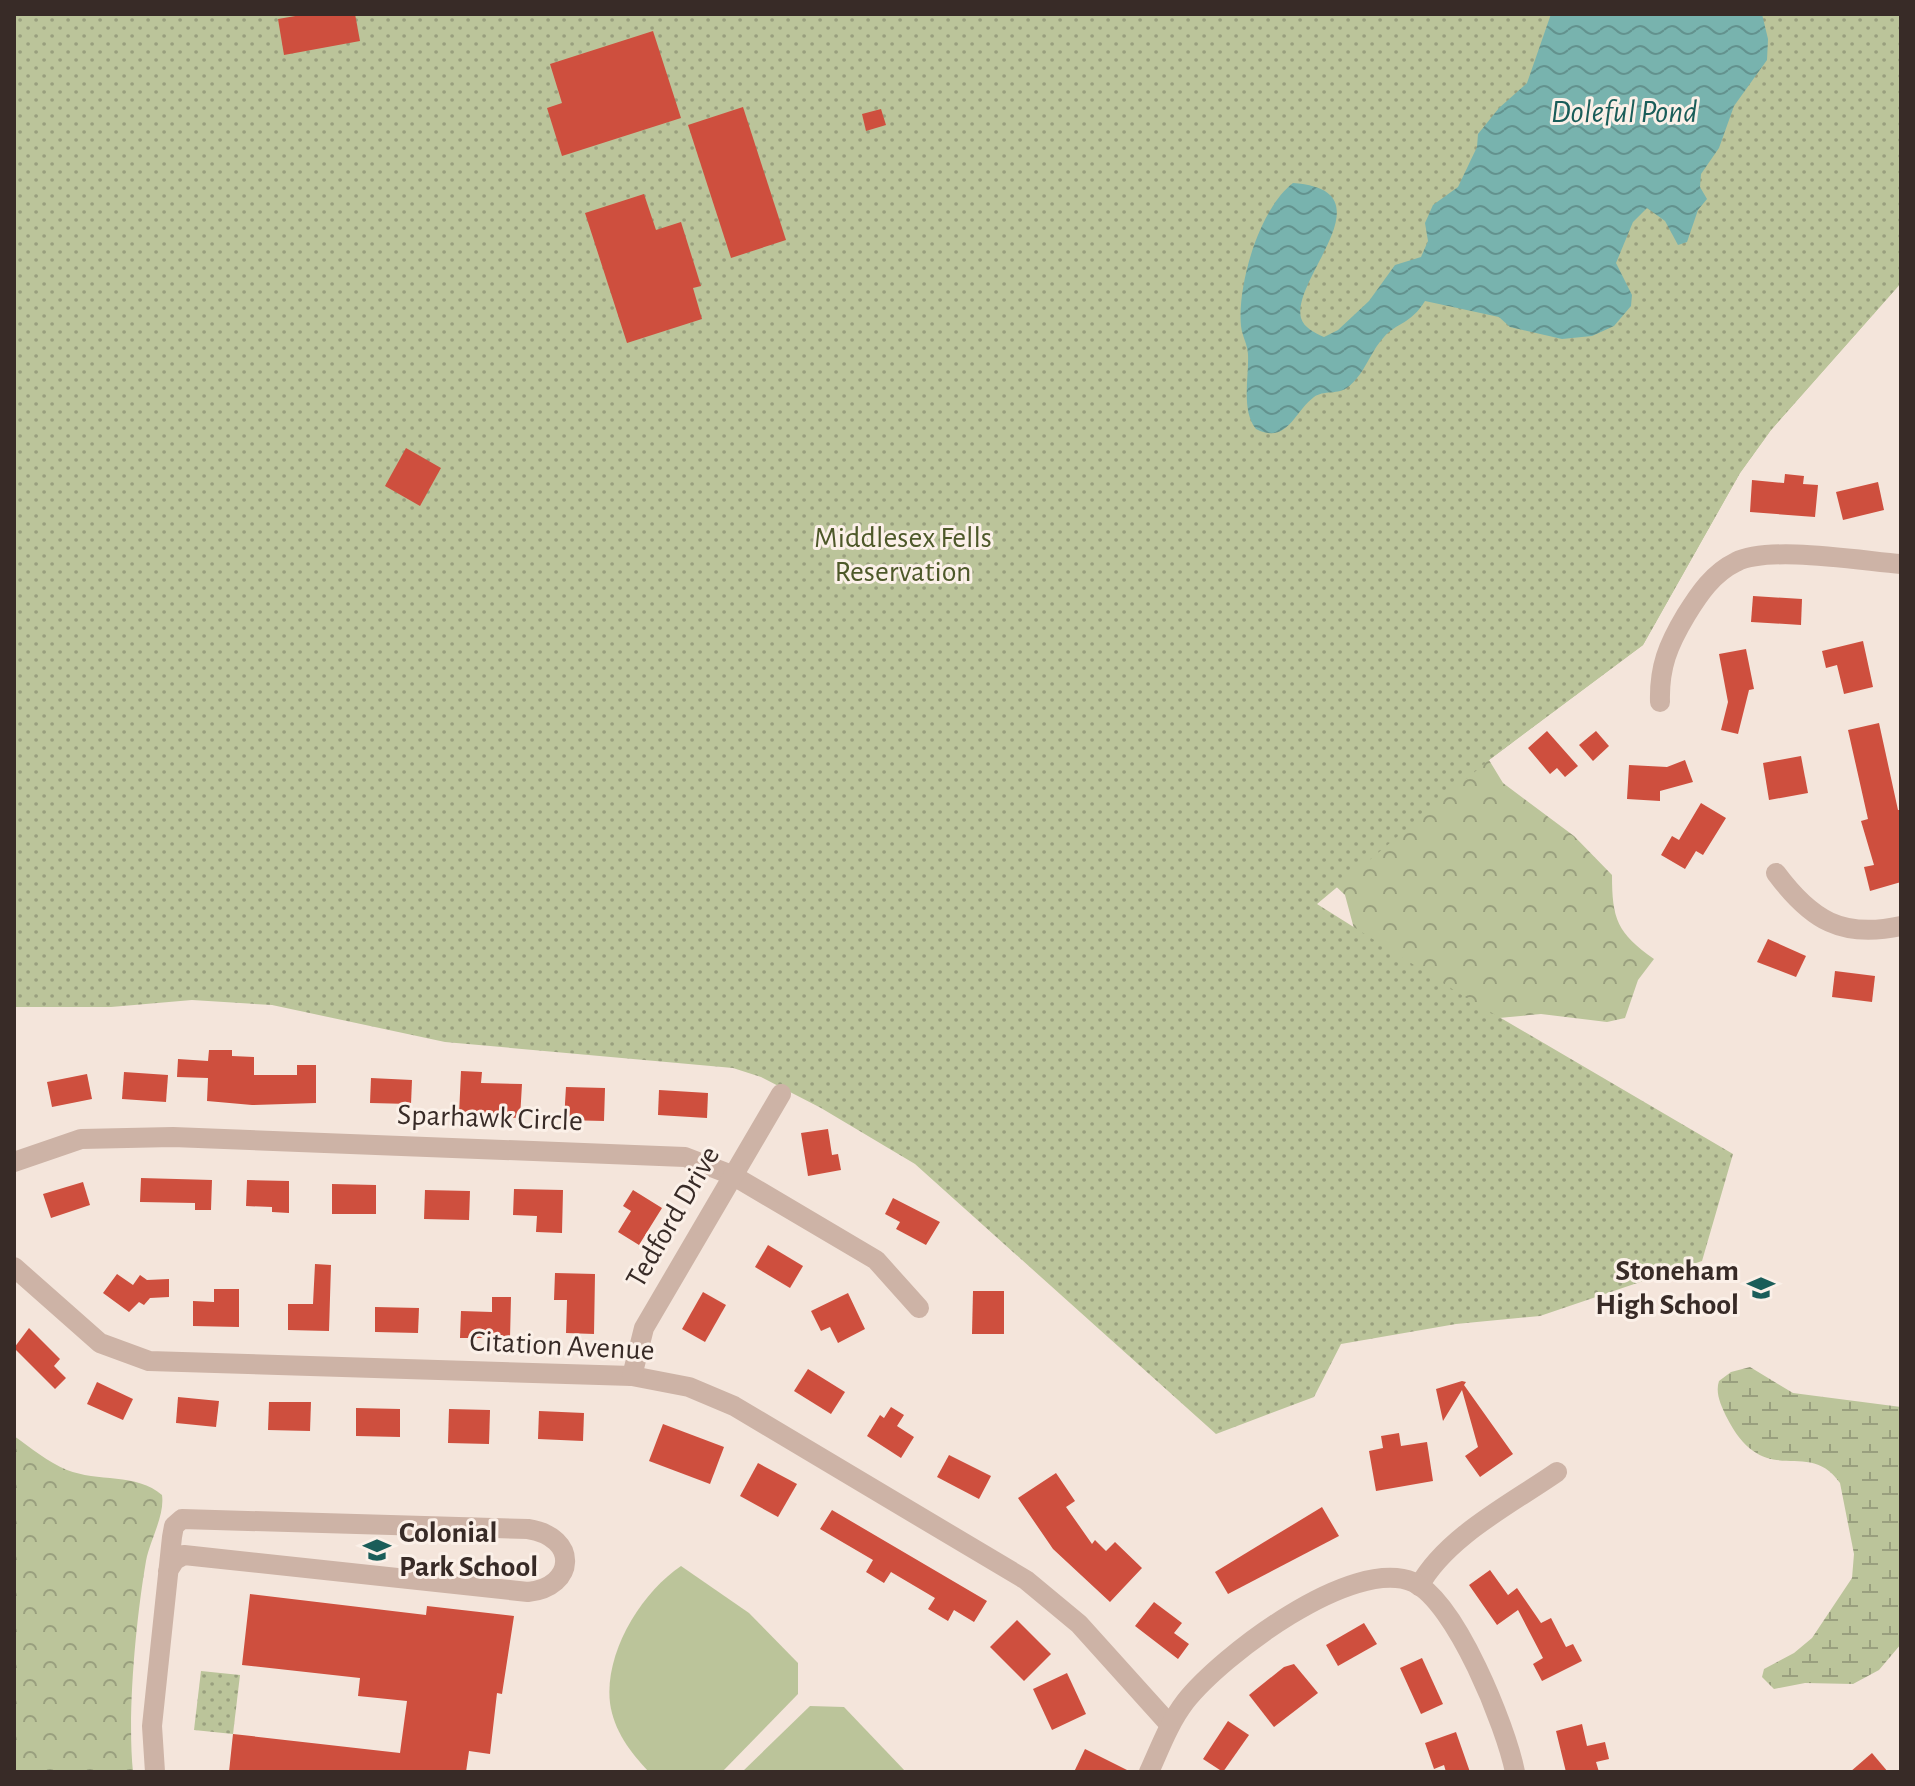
<svg xmlns="http://www.w3.org/2000/svg" width="1915" height="1786" font-family="'Alegreya Sans',sans-serif">
  <style>
    .forest { fill: url(#forest-crowns) }
    .wetland { fill: url(#wetland-marsh) }
    .park { fill: url(#park-dots) }
    .garden { fill: #bbc49a }
    .water { fill: url(#water-waves) }
    .building { fill: #ce4f3e }
    .lines { fill: none; stroke-linecap: round; stroke-linejoin: round }
    .minor { stroke: #cdb3a6; stroke-width: 20 }
    .labels { text-anchor: middle; dominant-baseline: central; stroke-width: 6; stroke-linejoin: round; paint-order: stroke }
    .park-label { font-size: 30px; fill: #4d5829; stroke: #fbf0e8 }
    .street-label { font-size: 30px; fill: #382b27; stroke: #fbf0e8 }
    .poi-label { font-size: 30px; font-weight: bold; fill: #382b27; stroke: #fbf0e8; text-anchor: end }
    .water-label { font-size: 32px; font-style: italic; fill: #1a5d59; stroke: #fbf0e8 }
  </style>
  <defs>
    <pattern id="forest-crowns" width="20" height="18" patternUnits="userSpaceOnUse" patternTransform="scale(2)"><rect width="20" height="18" fill="#bbc49a"/><path d="M2 6a3 3 0 1 1 6 0M12 15a3 3 0 1 1 6 0" fill="none" stroke="#999f7e"/></pattern>
    <pattern id="wetland-marsh" width="20" height="14" patternUnits="userSpaceOnUse" patternTransform="scale(2)"><rect width="20" height="14" fill="#bbc49a"/><path d="M1 5h8M5 5V1M11 12h8M15 12V8" fill="none" stroke="#999f7e"/></pattern>
    <pattern id="park-dots" width="8" height="8" patternUnits="userSpaceOnUse" patternTransform="scale(2)"><rect width="8" height="8" fill="#bbc49a"/><path d="M2 2h.1M6 6h.1" fill="none" stroke="#999f7e" stroke-width="1.8" stroke-linecap="round"/></pattern>
    <pattern id="water-waves" width="16" height="10" patternUnits="userSpaceOnUse" patternTransform="scale(2)"><rect width="16" height="10" fill="#78b3ae"/><path d="M0 5q4-4 8 0t8 0" fill="none" stroke="#63928e"/></pattern>
  </defs>
  <rect width="100%" height="100%" fill="#f4e5db"/>
  <!-- forest -->
  <g class="forest">
    <path d="M1901,283l-130,147 -31,43 -97,172 -154,115 14,23 71,53 38,39c0,44 5,58 42,84l-16,21 -13,38 -18,4 -66,-8 -42,4 -143,-82 -11,-41 -19,-18z"/>
    <path d="M14,1436c17,12 34,26 53,34 30,12 70,3 95,25 3,20 -12,45 -16,66 -10,58 -19,153 -13,211h-119z"/>
  </g>
  <!-- wetland -->
  <path class="wetland" d="M1750,1367l43,26 108,14v237l-22,26 -26,14 -48,-1 -31,6 -12,-12 2,-8 30,-16 18,-15 40,-60 2,-24 -14,-71c-33,-48 -75,11 -114,-67 -5,-11 -11,-23 -7,-35l12,-9z"/>
  <!-- park -->
  <g class="park">
    <path d="M14,14h1887v269l-130,147 -31,43 -97,172 -154,115 -172,144 148,93 268,157 -31,107 -162,55 -84,8 -115,20 -27,53 -98,37 -301,-270 -94,-56 -60,-31 -28,-9 -288,-26 -173,-37 -80,-5 -81,7h-97z"/>
    <path d="M201,1671l39,4 -7,59 -39,-4z"/>
  </g>
  <!-- garden -->
  <g class="garden">
    <path d="M681,1566l68,47 49,50v31l-76,78h-73c-19,-20 -35,-41 -39,-69 -6,-50 31,-110 71,-137z"/>
    <path d="M810,1706l34,1 62,65h-164z"/>
  </g>
  <!-- water -->
  <path class="water" d="M1551,14h211l6,25 -1,21 -33,46 -15,42 -18,26 -1,13 7,12 -9,11 -11,32 -9,3 -13,-24 -18,-13 -14,14 -17,41 16,32 -1,11 -17,20 -22,10 -30,3 -52,-12 -11,-10 -74,-16c-14,23 -29,22 -41,36 -14,15 -19,37 -36,50 -9,8 -25,3 -34,10 -20,15 -27,48 -58,32 -15,-18 -7,-52 -8,-74 0,-10 -6,-19 -7,-29 -4,-42 19,-118 52,-143 99,7 -2,95 8,135 3,10 14,15 23,19l14,-7 31,-29 26,-36 26,-8 7,-16 -3,-18 8,-18 25,-18 19,-40 1,-13 21,-26 28,-25z"/>
  <!-- building -->
  <g class="building">
    <path d="M307,14h48l5,27 -76,14 -6,-36z"/>
    <path d="M653,31l28,87 -119,38 -15,-48 15,-5 -12,-39z"/>
    <path d="M743,107l43,133 -55,18 -43,-133z"/>
    <path d="M881,109l5,16 -20,6 -4,-17z"/>
    <path d="M644,194l12,36 25,-8 20,64 -8,2 9,31 -75,24 -42,-130z"/>
    <path d="M406,448l35,20 -21,38 -35,-20z"/>
    <path d="M1785,474l19,2 -1,8 15,1 -3,32 -65,-5 2,-32 32,3z"/>
    <path d="M1878,482l6,28 -41,10 -7,-28z"/>
    <path d="M1753,596l49,3 -1,26 -50,-3z"/>
    <path d="M1863,641l10,46 -29,7 -7,-29 -11,3 -4,-17z"/>
    <path d="M1746,649l8,40 -5,1 -11,44 -17,-4 7,-28 -9,-48z"/>
    <path d="M1879,723l19,87h3v72l-31,9 -6,-24 10,-2 -13,-44 7,-2 -20,-89z"/>
    <path d="M1547,731l31,35 -13,11 -8,-9 -7,6 -22,-26z"/>
    <path d="M1596,731l13,15 -16,15 -14,-16z"/>
    <path d="M1801,756l7,37 -39,7 -6,-37z"/>
    <path d="M1685,760l8,22 -33,9v10l-33,-2 2,-34 38,2z"/>
    <path d="M1701,803l25,15 -23,37 -7,-4 -11,18 -24,-14 11,-19 7,4z"/>
    <path d="M1768,939l38,17 -10,21 -39,-15z"/>
    <path d="M1835,971l40,5 -3,26 -40,-5z"/>
    <path d="M209,1050h23v6l22,1v18h43v-10h19v38l-64,2 -45,-4 1,-23 -31,-1 1,-18 30,2z"/>
    <path d="M461,1071l21,1 -1,11 41,1 -2,34 -61,-3z"/>
    <path d="M124,1072l44,3 -2,27 -44,-3z"/>
    <path d="M87,1074l5,25 -40,8 -5,-25z"/>
    <path d="M371,1078l41,2 -1,24 -41,-1z"/>
    <path d="M566,1087l39,1 -1,33 -40,-1z"/>
    <path d="M659,1090l49,3 -1,25 -49,-3z"/>
    <path d="M828,1129l4,26 6,-1 3,16 -33,6 -7,-43z"/>
    <path d="M141,1178l71,2 -1,30h-16v-7l-55,-1z"/>
    <path d="M247,1180l42,1v32l-17,-1v-5l-26,-1z"/>
    <path d="M83,1182l7,23 -39,13 -8,-24z"/>
    <path d="M332,1184l44,1v29h-44z"/>
    <path d="M514,1189l49,1 -1,43 -26,-1 1,-16 -24,-1z"/>
    <path d="M425,1190l45,1 -1,29 -45,-1z"/>
    <path d="M633,1190l29,18 -23,37 -21,-13 13,-21 -8,-5z"/>
    <path d="M893,1198l47,24 -14,23 -30,-16 4,-7 -15,-8z"/>
    <path d="M768,1245l35,21 -13,22 -35,-21z"/>
    <path d="M315,1264l16,1 -2,66 -41,-1v-26h25z"/>
    <path d="M555,1273l40,1 -1,60 -28,-1 1,-33h-13z"/>
    <path d="M117,1274l16,11 7,-10 7,5 22,-1v18l-19,1 -6,7 -5,-3 -10,10 -26,-19z"/>
    <path d="M214,1289h25v38l-46,-1v-25l21,1z"/>
    <path d="M973,1291h31v43h-32z"/>
    <path d="M703,1292l23,13 -21,37 -23,-13z"/>
    <path d="M848,1293l17,36 -27,14 -8,-16 -9,4 -10,-20z"/>
    <path d="M492,1297h19l-1,41h-50l1,-27 31,1z"/>
    <path d="M375,1307l44,1 -1,25 -43,-1z"/>
    <path d="M29,1328l31,31 -6,7 12,12 -11,11 -41,-41z"/>
    <path d="M808,1369l37,23 -14,22 -37,-23z"/>
    <path d="M1462,1381l4,1 -2,3 49,69 -33,23 -15,-21 13,-9 -16,-57 -19,31 -7,-32z"/>
    <path d="M97,1382l36,17 -10,21 -36,-16z"/>
    <path d="M178,1397l41,4 -3,26 -40,-4z"/>
    <path d="M269,1402h42l-1,29 -42,-1z"/>
    <path d="M891,1407l13,8 -7,11 17,11 -13,21 -34,-22 13,-21 4,3z"/>
    <path d="M356,1408l44,1v28l-44,-1z"/>
    <path d="M449,1409l41,1 -1,34 -41,-1z"/>
    <path d="M539,1411l45,2 -1,28 -45,-2z"/>
    <path d="M663,1424l61,23 -14,37 -61,-23z"/>
    <path d="M1399,1433l2,13 26,-4 6,39 -57,10 -7,-40 14,-3 -2,-12z"/>
    <path d="M949,1455l42,21 -12,23 -42,-22z"/>
    <path d="M758,1463l39,21 -19,33 -38,-21z"/>
    <path d="M1056,1473l19,28 -9,6 26,37 3,-4 11,11 9,-9 27,26 -32,34 -57,-53 -35,-51z"/>
    <path d="M1322,1507l17,29 -111,58 -13,-22z"/>
    <path d="M832,1510l155,91 -13,21 -20,-12 -6,11 -20,-12 7,-11 -44,-26 -7,11 -18,-11 7,-12 -53,-31z"/>
    <path d="M1490,1570l18,25 9,-7 24,35 10,-5 15,29 7,-3 9,17 -40,20 -9,-17 10,-6 -25,-48 -21,15 -28,-40z"/>
    <path d="M250,1594l176,21 1,-9 87,10 -12,78 -5,-1 -7,61 -21,-3 -3,21h-237l4,-38 167,19 7,-52 -49,-5 2,-18 -118,-13z"/>
    <path d="M1154,1602l28,21 -8,10 15,11 -11,15 -43,-33z"/>
    <path d="M1017,1620l34,34 -27,27 -34,-34z"/>
    <path d="M1364,1623l13,21 -39,22 -12,-21z"/>
    <path d="M1422,1658l21,46 -22,10 -21,-46z"/>
    <path d="M1294,1664l24,29 -44,34 -25,-32 35,-28z"/>
    <path d="M1067,1673l19,41 -34,16 -19,-41z"/>
    <path d="M1228,1721l21,14 -26,37 -20,-13z"/>
    <path d="M1582,1724l5,22 18,-4 4,17 -13,3 3,10h-33l-10,-41z"/>
    <path d="M1456,1732l14,40h-24l-2,-7 -10,4 -9,-26z"/>
    <path d="M1085,1749l46,23h-57z"/>
    <path d="M1872,1753l16,19h-38z"/>
  </g>
  <g class="lines">
    <!-- minor -->
    <g class="minor">
      <path d="M1660,702c-1,-35 8,-57 26,-87 13,-21 27,-42 50,-53 33,-17 126,-1 165,2"/>
      <path d="M1776,873c35,47 66,66 125,53"/>
      <path d="M14,1162l67,-23 92,-2 512,20 47,18 144,85 43,48"/>
      <path d="M14,1267l86,76 49,18 483,15 57,11 45,19 292,174 53,44 91,101"/>
      <path d="M632,1376l12,-48 137,-234"/>
      <path d="M1419,1586c28,-50 92,-82 138,-114"/>
      <path d="M155,1772l-3,-46 20,-189 2,-11 8,-7 346,10c51,8 48,58 0,63l-344,-37 -9,5 -7,11"/>
      <path d="M1149,1772c11,-24 20,-49 36,-70 36,-46 167,-146 228,-120 43,19 93,145 102,190"/>
    </g>
  </g>
  <!-- icons -->
  <defs>
    <g id="school-bare" transform="scale(2.16)"><path d="M0-5L7-2L0 1L-7-2ZM-4 1L0 2.5L4 1V4Q0 6-4 4Z" fill="#1a5d59" stroke="#fbf0e8" stroke-width="2.5" paint-order="stroke"/></g>
  </defs>
  <g fill-rule="evenodd">
    <use href="#school-bare" x="1761" y="1288"/>
    <use href="#school-bare" x="377" y="1550"/>
  </g>
  <g class="labels">
    <!-- park labels -->
    <g class="park-label">
      <text x="903" y="538">Middlesex Fells<tspan x="903" dy="34">Reservation</tspan></text>
    </g>
    <!-- street labels -->
    <g class="street-label">
      <text transform="translate(490 1118) rotate(2)">Sparhawk Circle</text>
      <text transform="translate(673 1217) rotate(-60)">Tedford Drive</text>
      <text transform="translate(562 1346) rotate(3)">Citation Avenue</text>
    </g>
    <!-- poi labels -->
    <g class="poi-label">
      <text x="1739" y="1271">Stoneham<tspan x="1739" dy="34">High School</tspan></text>
      <text x="399" y="1533" text-anchor="start">Colonial<tspan x="399" dy="34">Park School</tspan></text>
    </g>
    <!-- water labels -->
    <g class="water-label">
      <text x="1624" y="112">Doleful Pond</text>
    </g>
  </g>
  <!-- border -->
  <rect width="1915" height="1786" fill="none" stroke="#382b27" stroke-width="32"/>
</svg>
